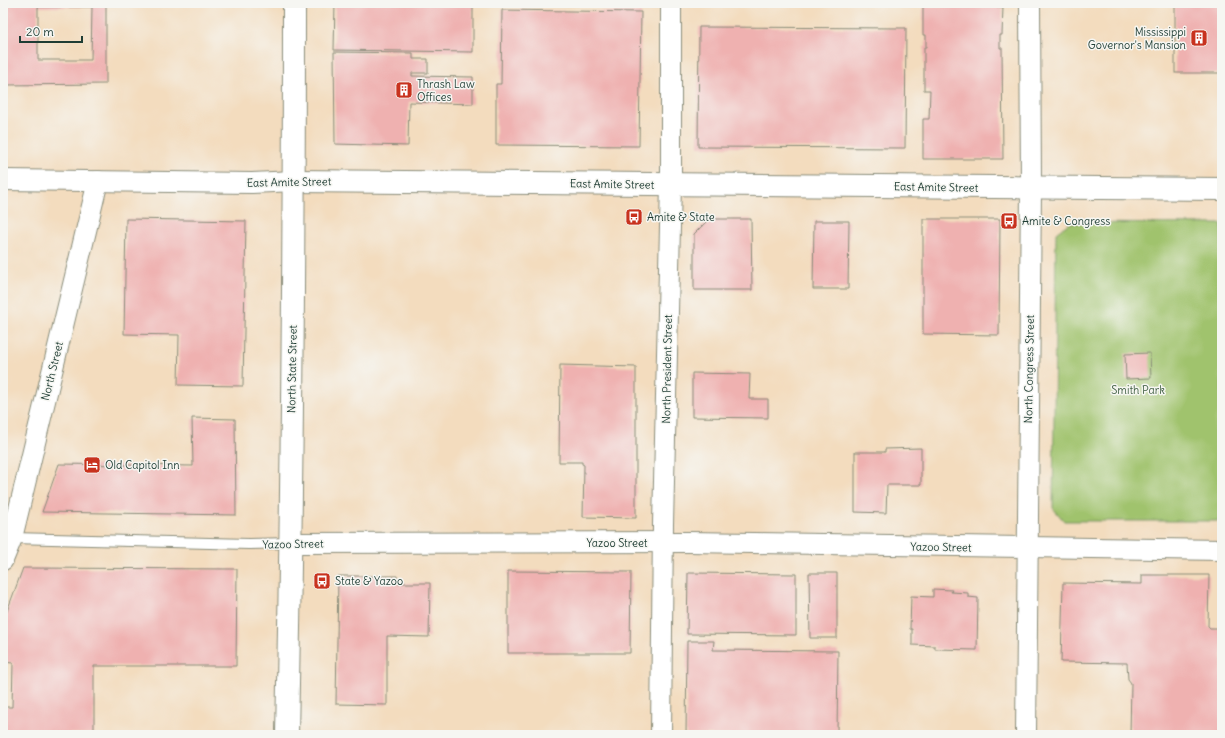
<svg xmlns="http://www.w3.org/2000/svg" width="1225" height="738" font-family="Delius,sans-serif">
  <style>
    .green { fill: #a0c36d; stroke: #608050 }
    .building { fill: #efb1b0; fill-rule: evenodd }
    .lines { fill: none; stroke-linecap: round; stroke-linejoin: round }
    .lane-casing { stroke: #898c79; stroke-width: 12 }
    .street-casing { stroke: #898c79; stroke-width: 22 }
    .secondary-casing { stroke: #898c79; stroke-width: 24 }
    .primary-casing { stroke: #898c79; stroke-width: 24 }
    .lane { stroke: #fff; stroke-width: 10 }
    .street { stroke: #fff; stroke-width: 20 }
    .secondary { stroke: #fff; stroke-width: 22 }
    .primary { stroke: #fff; stroke-width: 22 }
    .labels { text-anchor: middle; dominant-baseline: central; stroke-width: 3; stroke-linejoin: round; paint-order: stroke }
    .poi-label { font-size: 11px; fill: #1f3d34; stroke: #f6f6f2; text-anchor: start }
    .street-label { font-size: 11px; fill: #1f3d34; stroke: #f6f6f2 }
    .park-label { font-size: 11px; fill: #3f5e42; stroke: #f6f6f2 }
  </style>
  <rect width="100%" height="100%" fill="#f6f6f2"/>
  <filter id="ink" filterUnits="userSpaceOnUse"><feTurbulence type="fractalNoise" baseFrequency=".025" numOctaves="2"/><feDisplacementMap in="SourceGraphic" scale="8" xChannelSelector="R" yChannelSelector="G"/><feConvolveMatrix kernelMatrix="1 2 1 2 8 2 1 2 1" color-interpolation-filters="sRGB"/></filter>
  <filter id="wash" filterUnits="userSpaceOnUse"><feTurbulence type="fractalNoise" baseFrequency=".012" numOctaves="4" result="noise"/><feDisplacementMap in="SourceGraphic" scale="16" xChannelSelector="R" yChannelSelector="G"/><feGaussianBlur stdDeviation="0.9" result="paint"/><feColorMatrix in="noise" values="0 0 0 0 0 0 0 0 0 0 0 0 0 0 0 0 0 1.4 0 .05"/><feComposite in="paint" operator="in"/></filter>
  <g filter="url(#wash)">
    <rect width="100%" height="100%" fill="#f3dcbe"/>
    <!-- green -->
    <path class="green" d="M1069,223l153,1v297h-158l-11,-13 3,-275z"/>
    <g id="blocks">
      <!-- building -->
      <g class="building">
        <path d="M3,3h103v81l-103,1zM38,7h54l-1,53h-53z"/>
        <path d="M335,3h138v49l-139,-2z"/>
        <path d="M738,3h60v2l-60,-1z"/>
        <rect x="1175" y="3" width="47" height="70"/>
        <path d="M923,6l80,1 -1,28h-2v13h2l1,111h-80v-40h6l1,-29h-6v-43h2v-12h-3z"/>
        <path d="M502,10l139,2 -2,134 -143,-1v-61h5z"/>
        <path d="M699,27l207,1 -1,120 -207,-1z"/>
        <path d="M334,52l79,1v6h15v14h-16v3l61,1v27l-64,-2 -1,44 -73,-2z"/>
        <path d="M126,219l120,2 -3,165 -65,-1 1,-50 -55,-1z"/>
        <path d="M709,219h42l1,71h-58v-56z"/>
        <path d="M923,219h77l-1,116 -76,-1z"/>
        <path d="M814,221h35l-1,68h-35z"/>
        <path d="M1150,353l1,25 -25,1 -1,-25z"/>
        <path d="M560,365l76,2v151l-53,-1 1,-52 -2,-1v-2h-23z"/>
        <path d="M692,373l58,1 -1,25h19v19l-76,-1z"/>
        <path d="M192,418l43,1 1,96 -194,-3 17,-48 134,2z"/>
        <path d="M921,448v37h-34l-1,28 -31,-1v-60h30v-3z"/>
        <path d="M23,568l214,1 -1,97h-142v68l-91,-1v-26h9l1,-44 -10,-1v-40z"/>
        <path d="M508,571l123,1 -1,81h-122z"/>
        <path d="M688,573l108,1v61l-109,-1z"/>
        <path d="M809,573h28v65h-27z"/>
        <path d="M1142,575h67l-1,51 2,2h12v107h-92l1,-52 -3,-4 -1,-16 -66,-1 2,-79 79,1z"/>
        <path d="M338,576h59v7h33l-1,54 -42,-1v69l-51,-1z"/>
        <path d="M933,589l19,1 -1,2 17,1v4l10,1 -1,52 -42,-1v-3l-23,-1v-16h-2l1,-33 22,1z"/>
        <path d="M687,641h27l-1,9 125,1 -1,84h-151z"/>
      </g>
    </g>
  </g>
  <g filter="url(#ink)">
    <use href="#blocks" fill-opacity="0" stroke="#898c79" stroke-width="1"/>
    <g class="lines">
      <!-- lane casing -->
      <g class="lane-casing">
        <path id="lane" d="M12,538l237,6 42,-1"/>
      </g>
      <!-- street casing -->
      <g class="street-casing">
        <g id="street">
          <path d="M3,180l249,3 42,-2"/>
          <path d="M291,543l397,-1 534,8"/>
          <path d="M3,560l9,-22 86,-357"/>
          <path d="M661,735l2,-211 8,-340v-181"/>
          <path d="M1026,735l5,-547 -1,-185"/>
        </g>
      </g>
      <!-- secondary casing -->
      <g class="secondary-casing">
        <path id="secondary" d="M294,181l928,8"/>
      </g>
      <!-- primary casing -->
      <g class="primary-casing">
        <path id="primary" d="M287,735c5,-244 7,-488 7,-732"/>
      </g>
      <!-- lane -->
      <use href="#lane" class="lane"/>
      <!-- street -->
      <use href="#street" class="street"/>
      <!-- secondary -->
      <use href="#secondary" class="secondary"/>
      <!-- primary -->
      <use href="#primary" class="primary"/>
    </g>
  </g>
  <!-- icons -->
  <defs>
    <g id="building-square" transform="scale(0.9)"><rect x="-9" y="-9" width="18" height="18" rx="4" fill="#c8321e" stroke="#f6f6f2"/><path d="M-4-6H4V6H1V3H-1V6H-4ZM-2.5-4.3h1.7v1.8h-1.7ZM.8-4.3h1.7v1.8H.8ZM-2.5-1h1.7V.8h-1.7ZM.8-1h1.7V.8H.8Z" fill="#fff"/></g>
    <g id="bus-square" transform="scale(0.9)"><rect x="-9" y="-9" width="18" height="18" rx="4" fill="#c8321e" stroke="#f6f6f2"/><path d="M-5-6H5V4H4V6H2V4H-2V6H-4V4H-5ZM-3.5-4V0h7V-4ZM-3.5 1.2v1.5H-2V1.2ZM2 1.2v1.5H3.5V1.2Z" fill="#fff"/></g>
    <g id="hotel-square" transform="scale(0.9)"><rect x="-9" y="-9" width="18" height="18" rx="4" fill="#c8321e" stroke="#f6f6f2"/><path d="M-6-4.5h1.5V1H6V5H4.5V3h-9V5H-6ZM-4 0a1.8 1.8 0 1 1 3.6 0ZM.5 0V-2.5h3Q6-2.5 6 0Z" fill="#fff"/></g>
  </defs>
  <g fill-rule="evenodd">
    <use href="#building-square" x="1199" y="38"/>
    <use href="#building-square" x="404" y="90"/>
    <use href="#bus-square" x="634" y="217"/>
    <use href="#bus-square" x="1009" y="221"/>
    <use href="#hotel-square" x="92" y="465"/>
    <use href="#bus-square" x="322" y="581"/>
  </g>
  <g class="labels">
    <!-- poi labels -->
    <g class="poi-label">
      <text x="1186" y="32" text-anchor="end">Mississippi<tspan x="1186" dy="13">Governor's Mansion</tspan></text>
      <text x="417" y="84">Thrash Law<tspan x="417" dy="13">Offices</tspan></text>
      <text x="647" y="217">Amite &amp; State</text>
      <text x="1022" y="221">Amite &amp; Congress</text>
      <text x="105" y="465">Old Capitol Inn</text>
      <text x="335" y="581">State &amp; Yazoo</text>
    </g>
    <!-- street labels -->
    <g class="street-label">
      <text transform="translate(289 182) rotate(-1)">East Amite Street</text>
      <text transform="translate(612 184) rotate(1)">East Amite Street</text>
      <text transform="translate(936 187) rotate(1)">East Amite Street</text>
      <text transform="translate(292 369) rotate(-89)">North State Street</text>
      <text transform="translate(667 369) rotate(-89)">North President Street</text>
      <text transform="translate(1029 369) rotate(-89)">North Congress Street</text>
      <text transform="translate(52 371) rotate(-76)">North Street</text>
      <text x="617" y="543">Yazoo Street</text>
      <text transform="translate(293 544) rotate(-1)">Yazoo Street</text>
      <text transform="translate(941 547) rotate(1)">Yazoo Street</text>
    </g>
    <!-- park labels -->
    <g class="park-label">
      <text x="1138" y="390">Smith Park</text>
    </g>
  </g>
  <!-- margin -->
  <rect width="1225" height="738" fill="none" stroke="#f6f6f2" stroke-width="16"/>
  <!-- scale -->
  <path d="M20 36v6h62v-6" fill="none" stroke="#1f3d34" stroke-width="2"/>
  <text x="26" y="36" font-size="12" fill="#1f3d34" stroke="#f6f6f2" stroke-width="3" paint-order="stroke">20 m</text>
</svg>
